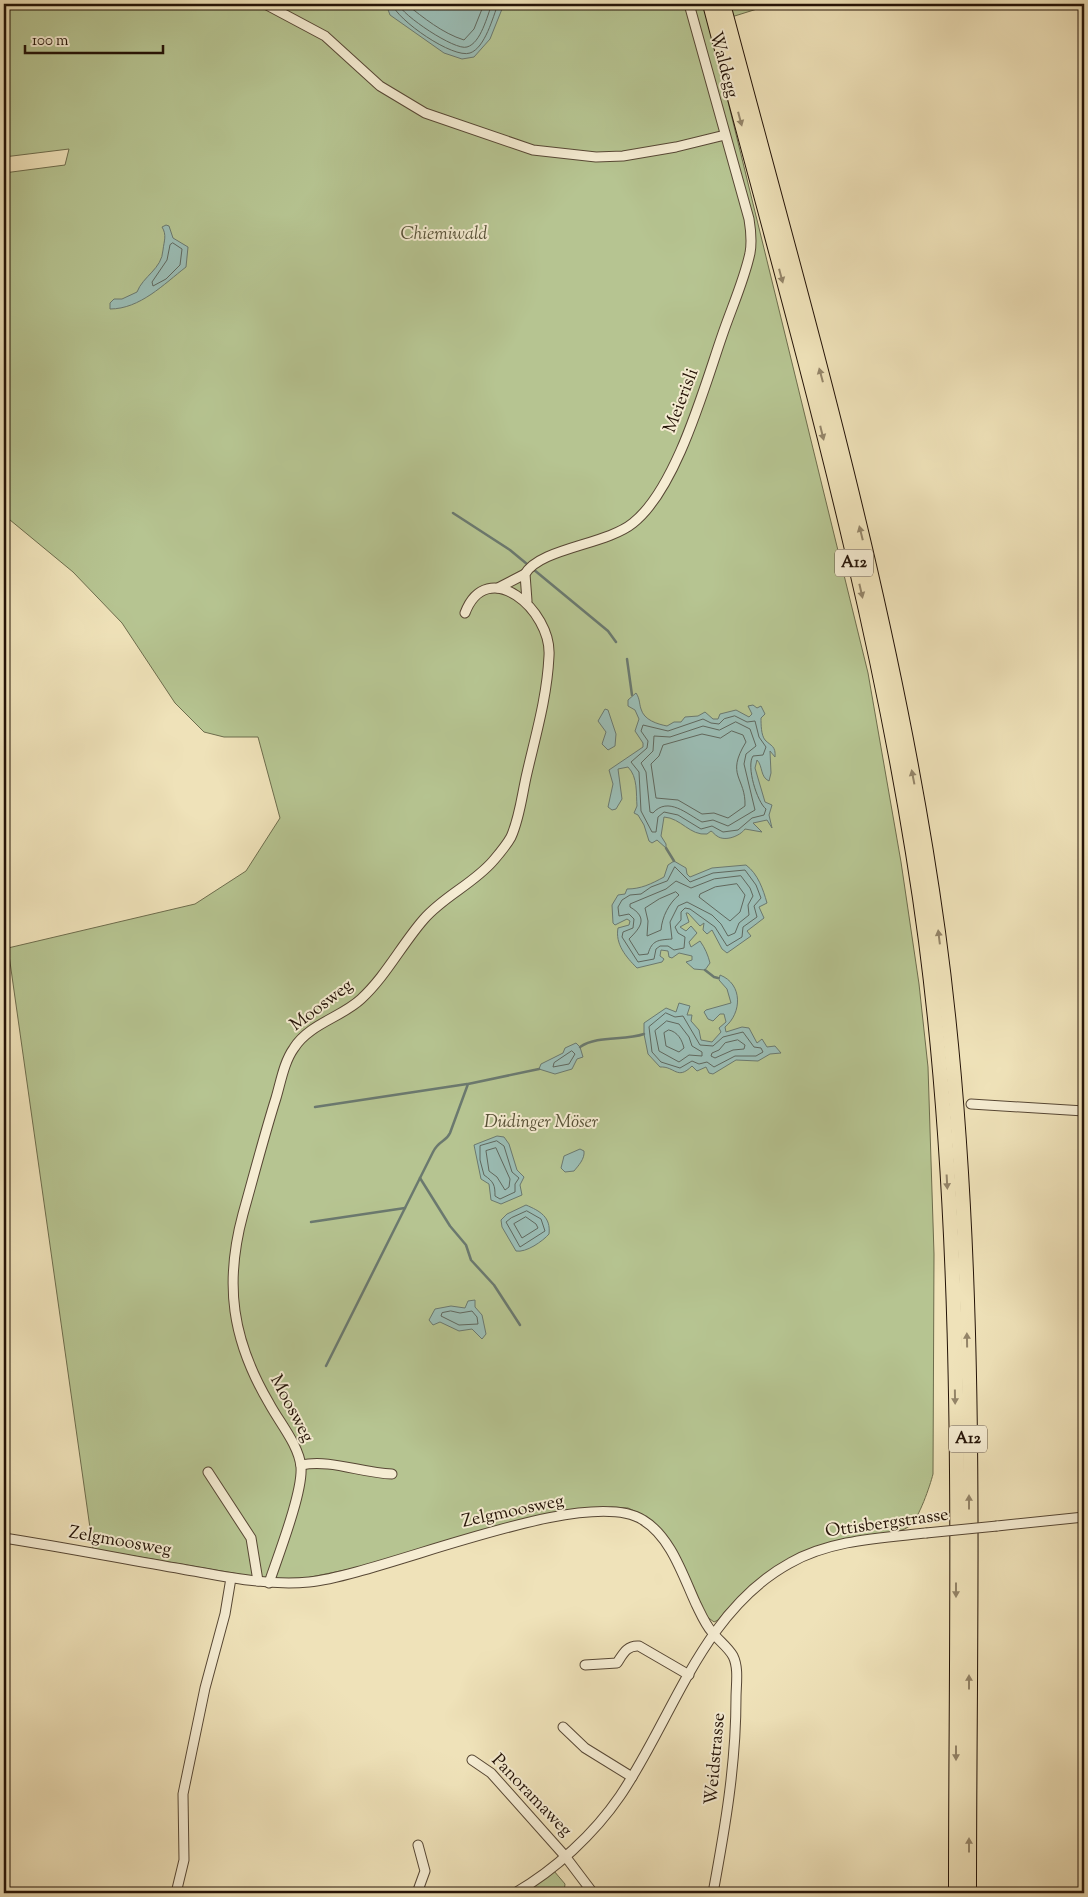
<svg xmlns="http://www.w3.org/2000/svg" width="1088" height="1897" font-family="'Sorts Mill Goudy',serif">
  <style>
    .green { fill: #b6c491; stroke: #6d6c4c }
    .water { fill: #9bbdb5; stroke: #6b796f }
    .lines { fill: none; stroke-linecap: round; stroke-linejoin: round }
    .shore { stroke: #60685e; stroke-width: 1 }
    .stream { stroke: #6b796f; stroke-width: 2.5 }
    .minor-casing { stroke: #574734; stroke-width: 11 }
    .highway-casing { stroke: #241307; stroke-width: 16 }
    .minor { stroke: #f5ecd2; stroke-width: 9 }
    .highway { stroke: #efe2b9; stroke-width: 14 }
    .minor-bridge-casing { stroke: #574734; stroke-width: 11; stroke-linecap: butt }
    .minor-bridge { stroke: #f5ecd2; stroke-width: 9 }
    .oneway { fill: #948569 }
    .labels { text-anchor: middle; dominant-baseline: central; stroke-width: 4; stroke-linejoin: round; paint-order: stroke }
    .shield { fill: #f5ecd2; stroke: #635444; stroke-width: 1 }
    .shield-label { font-size: 16px; font-weight: bold; fill: #241307 }
    .street-label { font-size: 18px; fill: #241307; stroke: #f5ecd2 }
    .park-label { font-size: 18px; font-style: italic; fill: #575137; stroke: #f5ecd2 }
  </style>
  <rect width="100%" height="100%" fill="#efe2b9"/>
  <filter id="stains"><feTurbulence type="fractalNoise" baseFrequency=".004" numOctaves="4"/><feColorMatrix values="0 0 0 0 .2 0 0 0 0 .09 0 0 0 0 .02 0 0 0 .5 -.17"/></filter>
  <radialGradient id="worn" r=".72"><stop offset=".6" stop-color="#630" stop-opacity="0"/><stop offset="1" stop-color="#630" stop-opacity=".3"/></radialGradient>
  <!-- green -->
  <g class="green">
    <path d="M4,4h769l-64,20 159,649 33,189 18,122 9,83 6,187 -1,220c-3,12 -14,44 -23,52 -12,9 -44,10 -59,12 -56,9 -98,39 -133,82l-4,2 -8,-6 -47,-88 -18,-14 -13,-6 -16,-1 -27,3 -60,9 -170,49 -49,10 -38,1 -175,-30 -85,-601 187,-44 51,-33 34,-53 -22,-81h-34l-20,-5 -29,-29 -53,-80 -49,-51 -69,-57v-342l61,-8 4,-16 -65,8z"/>
    <path d="M554,1871l11,13 -1,9h-35v-4z"/>
  </g>
  <!-- water -->
  <g class="water">
    <path d="M386,4h118l-14,35 -16,18 -12,2 -18,-6 -54,-38z"/>
    <path d="M166,225l3,1 4,12 15,9 -2,20c-22,17 -46,42 -76,42v-6l4,-4h8l15,-7c6,-16 25,-23 26,-42 1,-9 4,-15 -1,-23z"/>
    <path d="M636,693c4,6 3,10 5,16 3,11 16,15 26,17l7,-4h7l4,-5 13,-1 7,-4 8,7h5l2,-5 16,-4 13,7 3,-3 -4,-8 5,-1 4,3 4,-2 4,8 -4,4c0,6 0,17 4,22 6,6 11,6 10,17l-5,-6 1,22 -2,8c-9,-4 -6,-15 -12,-21l-2,8 10,34 7,3 -3,10 3,13 -5,-8 -14,3 9,9 -17,-3c-5,7 -20,13 -28,7 -2,-1 -4,-4 -6,-5l-4,3c-17,2 -26,-16 -43,-17l-3,19 5,8v4l-9,-8 -5,3 -3,-2 -5,-16 -6,-10 -4,-2 3,-7c-1,-12 1,-29 -9,-39l-10,2 4,30 -6,10 -4,1 -4,-3 5,-23 -4,-14 34,-23v-4l-8,-12 4,-12 -4,-9 -7,-4v-6z"/>
    <path d="M605,709l3,1 8,24 -1,12 -7,4 -6,-6 4,-12 -8,-11z"/>
    <path d="M674,861l12,7 1,6 3,3 22,-9 34,-3c12,9 17,24 21,38l-8,4 5,11 -17,13 4,5 -24,17 -5,-4 -10,-19 -5,4 -4,-4 1,-7 -4,3 -12,-13h-2l3,9 -9,5 6,4 5,-5 6,7 -8,9 2,5 9,-6c5,7 8,14 10,22l-5,7 -11,-1 -8,-7 6,-2v-4l-13,-3 -7,5 -3,-1 -1,-6 -7,-1 -1,6 4,3 -2,3 -25,6c-11,-11 -22,-24 -19,-40l11,-3 1,-4 -3,-2 -12,6 -2,-2 -1,-18 6,-10 7,-1 2,-5c14,0 24,-5 37,-12l4,-12z"/>
    <path d="M720,975c23,9 22,38 5,52l1,5 16,-5 7,1 8,15 5,-4 5,8 8,-1 6,7 -11,1 -12,7 -22,-1 -23,14 -4,-1 -3,-6 -9,4 -5,-5c-15,15 -17,0 -32,1l-12,-13 -4,-20v-11l22,-15 10,4 3,-9 11,3 -3,9h5l-1,6 8,9 2,10 11,2 9,-10 -2,-4 7,-6 -2,-8h-4l-7,7 -5,-2 -4,-7 2,-2 25,-7 -4,-14 -8,-9z"/>
    <path d="M576,1043l4,4 3,10 -6,2 -5,10 -17,5 -16,-5 2,-5 22,-11 2,-5z"/>
    <path d="M497,1136l7,1 5,7 8,26 7,7 -4,8 2,10 -21,9 -10,-4 -2,-16 -8,-5 -7,-34z"/>
    <path d="M580,1149l4,2c1,8 -6,15 -10,20l-9,1 -4,-4 3,-12z"/>
    <path d="M526,1205c14,6 25,12 23,29 -6,7 -23,19 -33,17l-14,-24 -1,-7 6,-6z"/>
    <path d="M475,1300v7l7,8 4,19 -4,5 -10,-10 -13,2 -19,-9 -7,3 -4,-5 6,-11 16,-3 14,2 3,-7z"/>
  </g>
  <g class="lines">
    <!-- shore -->
    <g class="shore">
      <path d="M392,4c5,16 61,55 78,49 15,-5 23,-36 28,-49"/>
      <path d="M398,4c4,11 57,47 69,43 14,-4 20,-31 25,-43"/>
      <path d="M406,4c18,14 36,29 58,36l10,-11 10,-25"/>
      <path d="M173,243l9,6 -2,16 -14,14 -13,7 -1,-4 15,-22 3,-15z"/>
      <path d="M735,716l12,6 8,-1 4,16 7,10 -3,8 -10,1c-7,10 4,46 13,53l-2,6 -12,3 -14,12 -15,2 -11,-6 -11,3 -23,-14 -14,-3 -6,5 -2,15h-4l-11,-21 -2,-39 -8,-10 16,-14 1,-7 -7,-10 2,-6 25,6 35,-12 8,4 8,1 5,-5z"/>
      <path d="M736,722l14,7 6,17 -10,8 -2,10 11,46 -27,16 -15,-6 -11,2c-15,-8 -34,-26 -49,-9l-3,-1 -4,-40 -5,-9 12,-12 1,-15 16,1 33,-11 16,4z"/>
      <path d="M732,731l11,4 3,7c-21,34 0,35 -1,64l-17,12 -14,-5 -12,1 -24,-14 -22,-2 -5,-34 8,-8 4,-11 39,-11 18,4z"/>
      <path d="M675,867l15,15 23,-9 32,-3 11,15 5,13 -7,8 3,11 -14,10 -1,10 -15,9 -12,-19 -25,-18 -5,-1 -4,4v8l-6,7 3,6 7,4 -1,11 -10,2 -6,-4h-8l-4,3 -2,10 -16,3 -16,-25 1,-5 10,-4 1,-9 -5,-5 -10,2 -1,-9 4,-7 8,-5 11,-1 10,-7 16,-6z"/>
      <path d="M741,876l9,12 3,8 -5,9 1,10 -10,8 -4,10 -7,3 -7,-12 -9,-9 -25,-13 -9,4 -8,16 2,17c-14,1 -20,1 -24,15l-9,1 -10,-16c11,-11 20,-21 1,-32v-3l36,-15 10,-8 15,7 23,-9z"/>
      <path d="M737,884l8,11 -5,17 -10,9 -31,-24 1,-3 15,-7z"/>
      <path d="M676,892l3,3c-10,8 -17,22 -18,35l-14,6 1,-15 -3,-13 14,-9z"/>
      <path d="M666,1013l9,4 8,-1 17,29 13,1 10,-9 20,-5 11,15 7,1 2,4 -7,4h-21l-21,11 -7,-5 -8,2 -7,-3 -12,7 -19,-6 -9,-10 -3,-25z"/>
      <path d="M667,1021l12,3 10,13 3,9 10,6v4l-13,-1 -10,7 -20,-11 -4,-20z"/>
      <path d="M669,1030c9,2 13,10 15,18l-5,4 -13,-6 -2,-13z"/>
      <path d="M738,1040l7,5 -1,4 -11,1 -18,8 -4,-2 1,-3 7,-3 6,-7z"/>
      <path d="M572,1051l3,3 -6,10 -16,3 1,-4z"/>
      <path d="M497,1141l7,5 8,26 7,6 -4,6v8l-15,7 -5,-3c0,-11 -1,-14 -11,-21l-4,-15v-14z"/>
      <path d="M496,1148l14,31 -1,8 -4,3 -8,-13 -8,-6 -3,-20z"/>
      <path d="M527,1211l14,8 4,12 -25,16 -14,-25 5,-4z"/>
      <path d="M526,1217l10,7 2,4 -16,10 -8,-14z"/>
      <path d="M451,1311l9,2 12,-2 5,6 1,7 -19,1 -18,-9 1,-3z"/>
    </g>
    <!-- stream -->
    <g class="stream">
      <path d="M453,513l57,37 98,81 8,11"/>
      <path d="M627,659l5,36"/>
      <path d="M666,848l8,13"/>
      <path d="M705,970l9,7 4,1"/>
      <path d="M580,1047c18,-12 44,-6 64,-13"/>
      <path d="M315,1107l152,-23"/>
      <path d="M420,1178l30,48 16,19 5,15 23,25 26,40"/>
      <path d="M311,1222l94,-14"/>
      <path d="M326,1366l107,-214c6,-12 13,-10 17,-19l18,-49 71,-15"/>
    </g>
    <!-- minor casing -->
    <g class="minor-casing">
      <g id="minor">
        <path d="M265,4l60,32 55,50 45,27 108,37 63,7 27,-1 53,-9 49,-12"/>
        <path d="M498,588l27,-14"/>
        <path d="M527,601l-2,-27c15,-26 81,-29 108,-51 43,-34 71,-135 89,-187 9,-27 22,-55 28,-83 2,-11 1,-22 -1,-34l-60,-215"/>
        <path d="M971,1104l113,7"/>
        <path d="M301,1465c30,-6 60,8 91,9"/>
        <path d="M208,1472l43,66 7,43"/>
        <path d="M997,1526l87,-9"/>
        <path d="M4,1538c59,9 119,21 178,31 41,7 84,17 127,13 72,-7 277,-99 334,-62 28,17 40,56 53,84 5,10 9,20 16,28 6,8 16,15 21,24 6,12 3,29 3,42 0,67 -11,130 -23,195"/>
        <path d="M269,1583c9,-27 34,-91 32,-116 -2,-22 -22,-45 -32,-64 -37,-63 -45,-119 -26,-189 11,-39 21,-78 33,-116 5,-17 8,-36 18,-50 15,-24 48,-31 67,-49 25,-23 41,-55 63,-80 20,-23 49,-35 69,-58 6,-7 13,-15 18,-24 9,-20 11,-43 16,-64 9,-39 20,-76 22,-117 3,-46 -62,-101 -84,-43"/>
        <path d="M585,1665l32,-2c6,-9 10,-18 22,-17l50,29"/>
        <path d="M563,1727l22,21 47,29"/>
        <path d="M472,1760l19,13 74,83 28,37"/>
        <path d="M176,1893l8,-33 -1,-66 22,-106 20,-74 6,-36"/>
        <path d="M417,1893l8,-22 -7,-26"/>
        <path d="M515,1893c40,-23 79,-59 105,-97 53,-78 82,-185 170,-233 40,-23 90,-25 136,-30"/>
      </g>
    </g>
    <!-- highway casing -->
    <g class="highway-casing">
      <g id="highway">
        <path d="M710,4c81,309 174,619 216,937 41,315 30,635 30,952"/>
        <path d="M723,4c81,306 172,613 215,928 43,318 31,641 31,961"/>
      </g>
    </g>
    <!-- minor -->
    <use href="#minor" class="minor"/>
    <!-- highway -->
    <use href="#highway" class="highway"/>
    <!-- minor-bridge casing -->
    <g class="minor-bridge-casing">
      <path id="minor-bridge" d="M926,1533l71,-7"/>
    </g>
    <!-- minor-bridge -->
    <use href="#minor-bridge" class="minor-bridge"/>
  </g>
  <!-- one-way arrows -->
  <defs><path id="oneway-solid" d="M-6-.8H1V-3.2L6.5 0L1 3.2V.8H-6Z" transform="scale(1.25)"/></defs>
  <g class="oneway">
    <use href="#oneway-solid" transform="translate(740 119) rotate(75)"/>
    <use href="#oneway-solid" transform="translate(781 276) rotate(75)"/>
    <use href="#oneway-solid" transform="translate(821 375) rotate(-105)"/>
    <use href="#oneway-solid" transform="translate(822 433) rotate(76)"/>
    <use href="#oneway-solid" transform="translate(861 533) rotate(-104)"/>
    <use href="#oneway-solid" transform="translate(861 591) rotate(77)"/>
    <use href="#oneway-solid" transform="translate(913 777) rotate(-101)"/>
    <use href="#oneway-solid" transform="translate(939 937) rotate(-97)"/>
    <use href="#oneway-solid" transform="translate(947 1182) rotate(87)"/>
    <use href="#oneway-solid" transform="translate(967 1340) rotate(-91)"/>
    <use href="#oneway-solid" transform="translate(955 1397) rotate(89)"/>
    <use href="#oneway-solid" transform="translate(969 1502) rotate(-90)"/>
    <use href="#oneway-solid" transform="translate(956 1590) rotate(90)"/>
    <use href="#oneway-solid" transform="translate(969 1682) rotate(-90)"/>
    <use href="#oneway-solid" transform="translate(956 1753) rotate(90)"/>
    <use href="#oneway-solid" transform="translate(969 1845) rotate(-90)"/>
  </g>
  <g class="labels">
    <!-- shield labels -->
    <g class="shield">
      <rect x="835" y="549.5" width="38" height="27" rx="4"/>
      <rect x="949" y="1425.5" width="38" height="27" rx="4"/>
    </g>
    <g class="shield-label">
      <text x="854" y="563">A12</text>
      <text x="968" y="1439">A12</text>
    </g>
    <!-- street labels -->
    <g class="street-label">
      <text transform="translate(723 65) rotate(75)">Waldegg</text>
      <text transform="translate(682 401) rotate(-69)">Meierisli</text>
      <text transform="translate(322 1006) rotate(-37)">Moosweg</text>
      <text transform="translate(291 1409) rotate(62)">Moosweg</text>
      <text transform="translate(513 1512) rotate(-12)">Zelgmoosweg</text>
      <text transform="translate(887 1524) rotate(-8)">Ottisbergstrasse</text>
      <text transform="translate(120 1542) rotate(10)">Zelgmoosweg</text>
      <text transform="translate(716 1759) rotate(-85)">Weidstrasse</text>
      <text transform="translate(531 1796) rotate(46)">Panoramaweg</text>
    </g>
    <!-- park labels -->
    <g class="park-label">
      <text x="444" y="235">Chiemiwald</text>
      <text x="541" y="1123">Düdinger Möser</text>
    </g>
  </g>
  <!-- margin -->
  <rect width="1088" height="1897" fill="none" stroke="#efe2b9" stroke-width="20"/>
  <rect x="5" y="5" width="1078" height="1887" fill="none" stroke="#241307" stroke-width="2.5"/>
  <rect x="10" y="10" width="1068" height="1877" fill="none" stroke="#241307"/>
  <!-- scale -->
  <path d="M25 45v8h138v-8" fill="none" stroke="#241307" stroke-width="2.5"/>
  <text x="32" y="45" font-size="15" fill="#241307" stroke="#f5ecd2" stroke-width="4" paint-order="stroke">100 m</text>
  <rect width="100%" height="100%" filter="url(#stains)"/>
  <rect width="100%" height="100%" fill="url(#worn)"/>
</svg>
